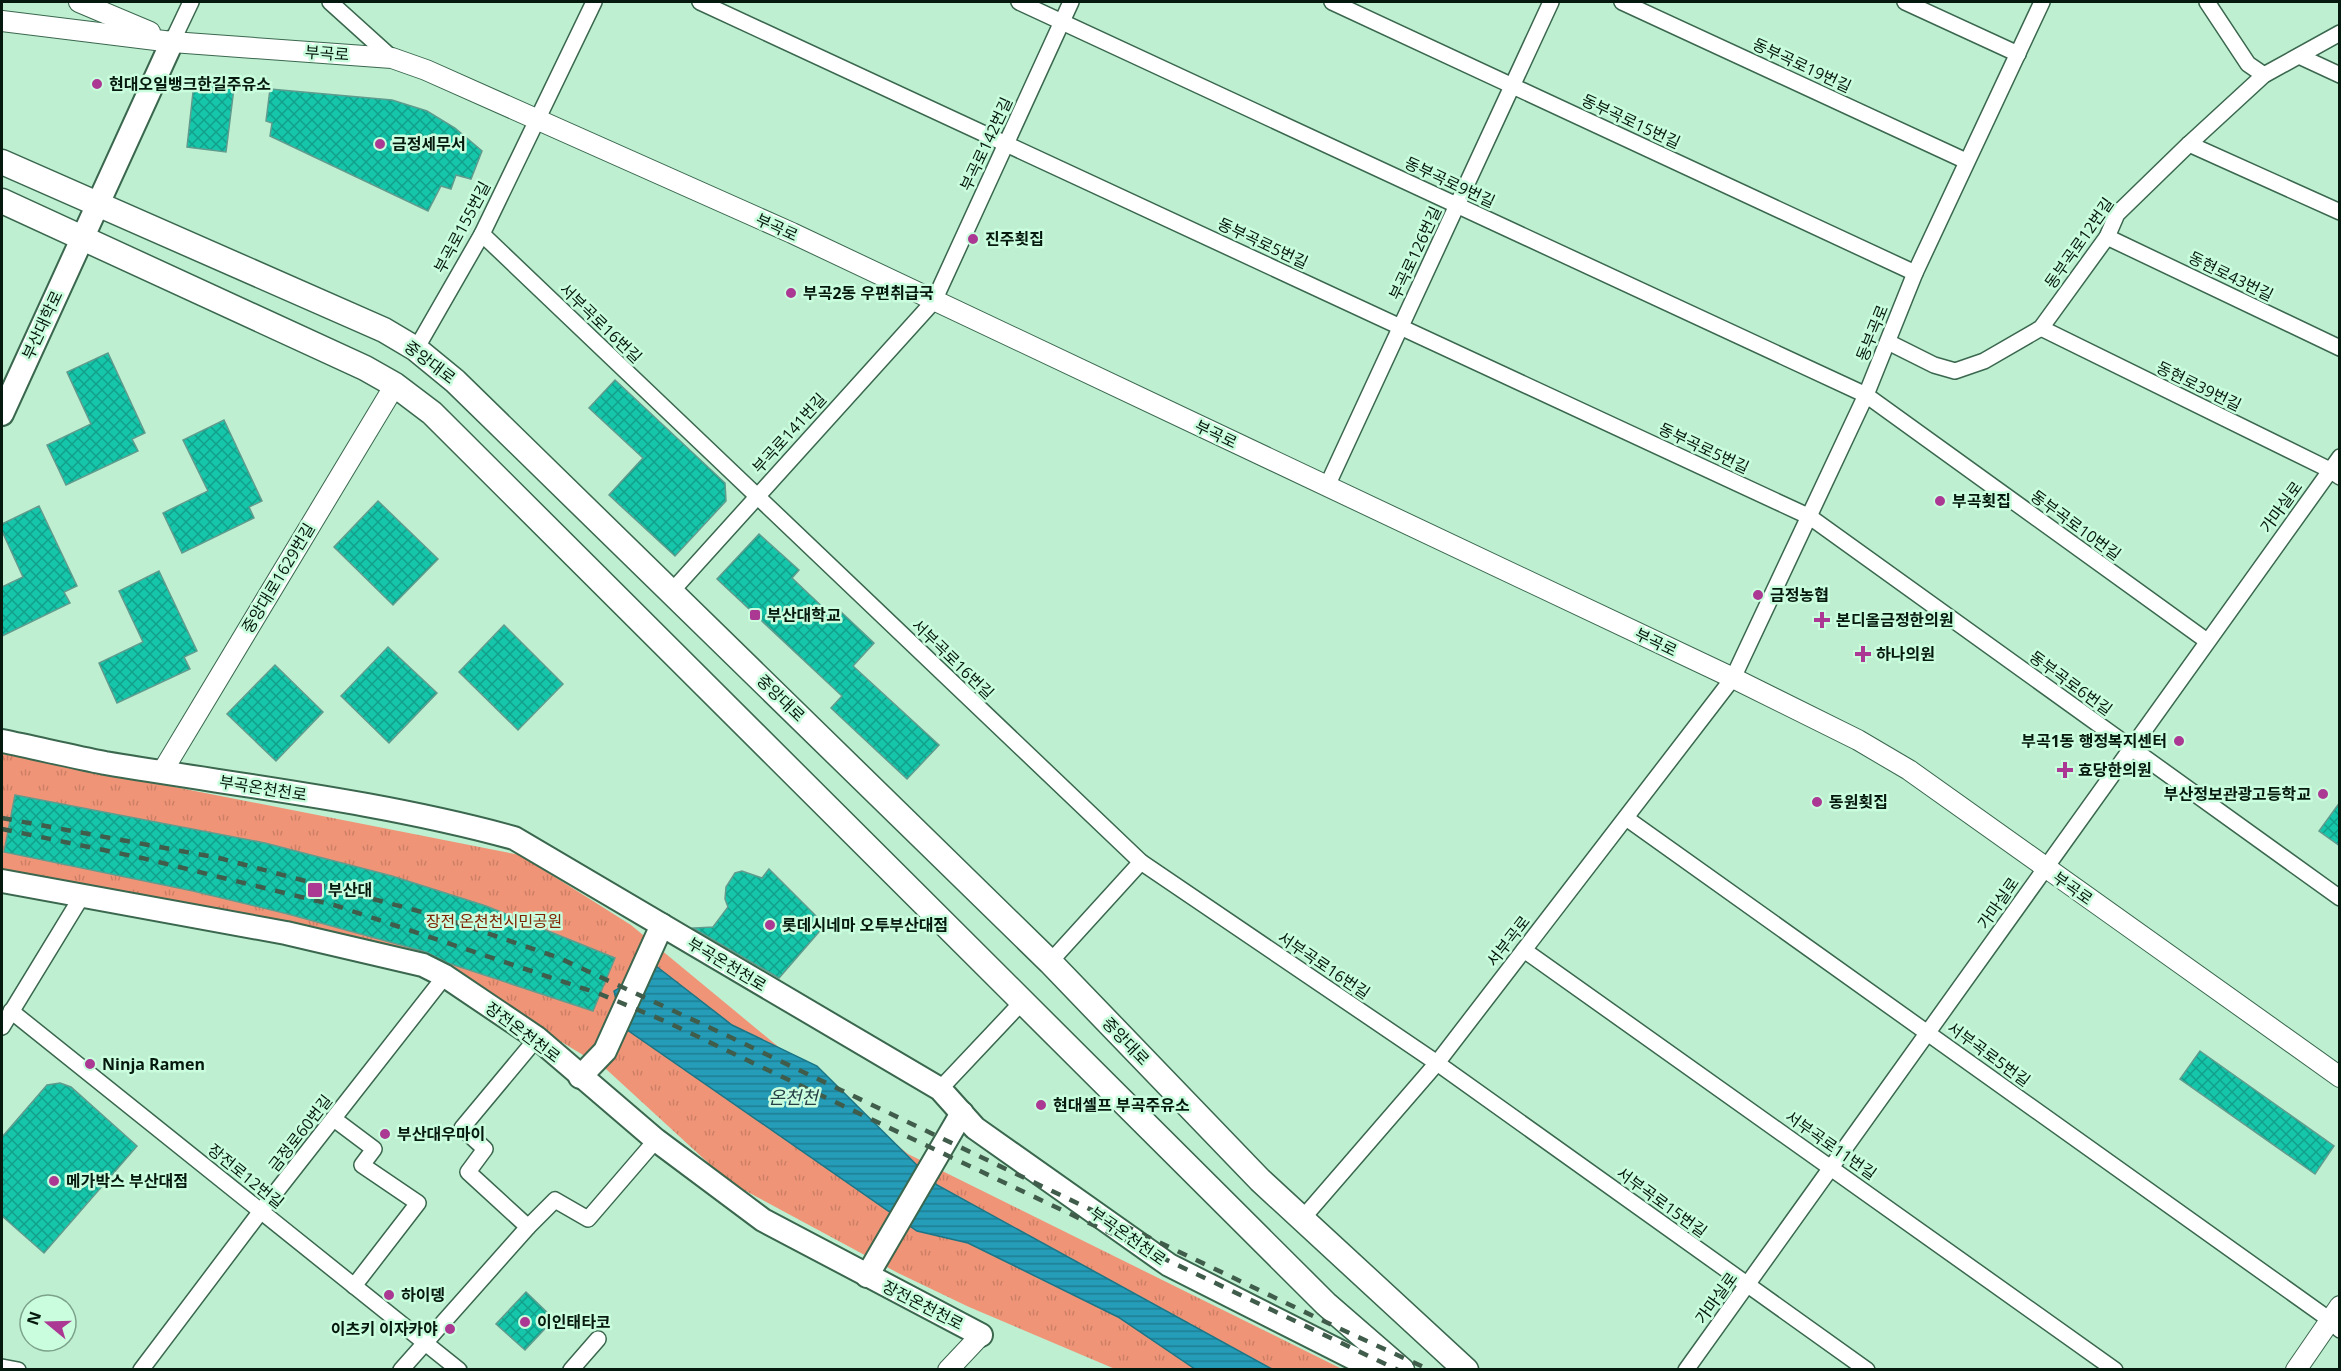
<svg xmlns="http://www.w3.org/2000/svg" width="2341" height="1371" font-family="'Open Sans','Noto Sans KR',sans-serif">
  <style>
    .park { fill: url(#park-tufts) }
    .water { fill: url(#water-rules); stroke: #1c7585; stroke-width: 1.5 }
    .building { fill: url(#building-cross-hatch); stroke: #609c8e; stroke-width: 1.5 }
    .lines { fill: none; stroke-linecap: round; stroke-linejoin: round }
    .minor-casing { stroke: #3a674e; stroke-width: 18 }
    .tertiary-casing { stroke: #3a674e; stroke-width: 22 }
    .secondary-casing { stroke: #3a674e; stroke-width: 26 }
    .primary-casing { stroke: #3a674e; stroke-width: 27 }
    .minor { stroke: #fff; stroke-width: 15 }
    .tertiary { stroke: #fff; stroke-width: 20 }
    .secondary { stroke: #fff; stroke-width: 22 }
    .primary { stroke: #fff; stroke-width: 24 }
    .rail { stroke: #405c4b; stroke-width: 4.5; stroke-dasharray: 10 10; stroke-linecap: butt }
    .poi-dot { fill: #ab3892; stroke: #cafdde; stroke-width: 2 }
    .labels { text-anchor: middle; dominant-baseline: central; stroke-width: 5; stroke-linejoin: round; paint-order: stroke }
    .street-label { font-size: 16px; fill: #06190e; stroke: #cafdde }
    .poi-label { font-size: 16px; font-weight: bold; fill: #06190e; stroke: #cafdde; text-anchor: start }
    .park-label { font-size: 16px; fill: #7e2300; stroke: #cafdde }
    .water-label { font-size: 18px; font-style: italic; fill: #274047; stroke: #cafdde }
  </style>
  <defs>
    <pattern id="park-tufts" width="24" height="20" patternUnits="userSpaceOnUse" patternTransform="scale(1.5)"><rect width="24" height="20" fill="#f09477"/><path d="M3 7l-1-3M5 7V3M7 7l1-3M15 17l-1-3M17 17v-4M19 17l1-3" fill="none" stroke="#cc7f66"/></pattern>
    <pattern id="water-rules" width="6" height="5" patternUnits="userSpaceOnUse" patternTransform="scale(1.5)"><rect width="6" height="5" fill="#259cb8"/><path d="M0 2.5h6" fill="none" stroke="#1e7e94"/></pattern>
    <pattern id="building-cross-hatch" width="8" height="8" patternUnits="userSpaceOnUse" patternTransform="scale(1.5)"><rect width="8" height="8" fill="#16c6ab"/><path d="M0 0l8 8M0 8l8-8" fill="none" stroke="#12a08a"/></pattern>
  </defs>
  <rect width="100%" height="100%" fill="#beefd1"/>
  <!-- park -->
  <path class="park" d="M2,753l518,102 111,70 277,229 434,215h-227l-146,-62 -71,-34 -169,-91 -123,-113 -138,-84 -466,-113z"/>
  <!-- water -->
  <path class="water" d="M656,966l76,59 85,41 120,119 335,184h-77l-77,-52 -150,-74 -51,-12 -294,-204 -9,-36z"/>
  <!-- building -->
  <g class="building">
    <path d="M194,83l40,5 -8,64 -39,-5z"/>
    <path d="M270,89l122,11 35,11 28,17 27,23 -11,28 -15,-4 -5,14 -10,-3 -13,25 -158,-75 2,-13 -6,-2z"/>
    <path d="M108,353l37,80 -13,6 6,12 -72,34 -19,-40 44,-21 -24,-52z"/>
    <path d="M615,380l110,103 1,18 -51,55 -66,-61 34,-37 -54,-50z"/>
    <path d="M224,420l38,81 -13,6 5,11 -72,35 -19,-40 45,-22 -25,-51z"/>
    <path d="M378,501l60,58 -45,46 -59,-58z"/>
    <path d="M39,506l38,80 -13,6 6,11 -68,33v-49l21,-10 -21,-46v-7z"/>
    <path d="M759,534l40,36 -7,8 40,38 6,-7 36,34 -21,23 86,79 -32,34 -76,-71 11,-12 -125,-117z"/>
    <path d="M159,571l38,80 -13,6 6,12 -73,34 -18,-40 44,-21 -24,-51z"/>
    <path d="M504,625l59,59 -45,46 -59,-58z"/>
    <path d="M388,647l49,46 -48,50 -48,-47z"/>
    <path d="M275,665l48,47 -47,49 -49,-47z"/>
    <path d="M15,795l250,48 127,33 94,30 129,52 -22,53 -145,-48 -22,-11 -138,-38 -95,-23 -189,-39z"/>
    <path d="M2340,802v44l-21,-15z"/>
    <path d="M769,869l56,56 -46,53 -86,-50 20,-1 15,-20 -3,-8 1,-12 9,-14 7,-2 20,7z"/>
    <path d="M2200,1051l134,95 -19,28 -135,-95z"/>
    <path d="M60,1083l11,4 66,59 -93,107 -42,-37v-79l45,-52z"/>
    <path d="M526,1292l28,27 -29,31 -29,-26z"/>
  </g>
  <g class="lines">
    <!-- minor casing -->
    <g class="minor-casing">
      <g id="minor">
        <path d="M330,2l62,56"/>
        <path d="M700,2l1110,515 530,381"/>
        <path d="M1019,2l847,393 341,246"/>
        <path d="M1332,2l583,271"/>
        <path d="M1622,2l344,159"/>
        <path d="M1905,2l113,52"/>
        <path d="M2207,2l41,62 16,11"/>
        <path d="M172,42l19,-40"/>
        <path d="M2299,56l41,19"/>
        <path d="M2189,144l151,68"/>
        <path d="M482,234l659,628 296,201 430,307"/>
        <path d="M2107,237l233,111"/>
        <path d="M2041,328l289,142 10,7"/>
        <path d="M1888,342l46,23 21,6 29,-10 57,-33 66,-91 10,-23 72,-70 75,-69 76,-42"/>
        <path d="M416,349l66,-115 112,-232"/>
        <path d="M1327,486l224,-484"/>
        <path d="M672,591l262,-290 137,-299"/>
        <path d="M1626,818l704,502 10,10"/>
        <path d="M1524,950l591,420"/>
        <path d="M1050,962l91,-100"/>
        <path d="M11,1011l448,359"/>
        <path d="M2,1027l80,-131"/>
        <path d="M940,1089l83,-88"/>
        <path d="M334,1119l40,30 -12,16 56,38 -64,83"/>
        <path d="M1302,1219l135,-156 296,-385 133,-283 49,-122 127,-271"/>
        <path d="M528,1227l-60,-55 17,-23 -23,-21 75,-90"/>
        <path d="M2,1367l16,3"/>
        <path d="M141,1370l120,-159 184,-235"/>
        <path d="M401,1370l127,-143 27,-27 33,19 68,-79"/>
        <path d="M571,1370l27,-31"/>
        <path d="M1686,1370l654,-913"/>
      </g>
    </g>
    <!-- tertiary casing -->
    <g class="tertiary-casing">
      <g id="tertiary">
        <path d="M79,2l71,30"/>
        <path d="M2,21l170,21 220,16 34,12 366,163 941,445 125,62 51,30 431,307"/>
        <path d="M162,772l233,-387"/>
        <path d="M948,1370l33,-35"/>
        <path d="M2296,1370l44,-64"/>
      </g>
    </g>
    <!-- secondary casing -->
    <g class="secondary-casing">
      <g id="secondary">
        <path d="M2,414l170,-372"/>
        <path d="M2,741c34,7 68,15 103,22 136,23 275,38 409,75l426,251 35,39 194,137 208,105"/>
        <path d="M2,881l284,52 137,32 22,11 92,62 119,102 107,80 218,115"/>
        <path d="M580,1077l25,-26 57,-126"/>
        <path d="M867,1276l95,-163"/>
      </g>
    </g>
    <!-- primary casing -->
    <g class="primary-casing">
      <g id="primary">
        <path d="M2,162l382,168 32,19 39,32 595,581 210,218 206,190"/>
        <path d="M2,201l363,167 30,17 37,28 894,891 76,66"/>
      </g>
    </g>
    <!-- minor -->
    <use href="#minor" class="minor"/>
    <!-- tertiary -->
    <use href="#tertiary" class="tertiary"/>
    <!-- secondary -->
    <use href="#secondary" class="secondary"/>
    <!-- primary -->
    <use href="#primary" class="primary"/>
    <!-- rail -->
    <g class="rail">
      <path d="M2,818l217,40 218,58 120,41 171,79 604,289 98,45"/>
      <path d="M2,829l140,29 192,47 266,89 67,28 731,348"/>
    </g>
  </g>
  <!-- markers -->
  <g class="poi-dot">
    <circle cx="97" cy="84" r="6"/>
    <circle cx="380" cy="144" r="6"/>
    <circle cx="973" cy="239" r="6"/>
    <circle cx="791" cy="293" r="6"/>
    <circle cx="1940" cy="501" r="6"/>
    <circle cx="1758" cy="595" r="6"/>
    <rect x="749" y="609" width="12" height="12" rx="3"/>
    <path d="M1819 611h6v6h6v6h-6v6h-6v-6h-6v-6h6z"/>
    <path d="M1860 645h6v6h6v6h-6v6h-6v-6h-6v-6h6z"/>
    <circle cx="2179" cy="741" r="6"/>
    <path d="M2062 761h6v6h6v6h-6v6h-6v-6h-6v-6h6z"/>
    <circle cx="2323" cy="794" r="6"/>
    <circle cx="1817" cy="802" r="6"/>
    <rect x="307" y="882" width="16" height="16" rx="3"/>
    <circle cx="770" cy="925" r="6"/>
    <circle cx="90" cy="1064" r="6"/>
    <circle cx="1041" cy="1105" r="6"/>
    <circle cx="385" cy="1134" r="6"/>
    <circle cx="54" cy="1181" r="6"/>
    <circle cx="389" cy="1295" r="6"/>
    <circle cx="525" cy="1322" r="6"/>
    <circle cx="450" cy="1329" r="6"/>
  </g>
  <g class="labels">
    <!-- street labels -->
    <g class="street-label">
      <text transform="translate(327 53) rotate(4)">부곡로</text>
      <text transform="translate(1802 65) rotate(25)">동부곡로19번길</text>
      <text transform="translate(1631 121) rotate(25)">동부곡로15번길</text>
      <text transform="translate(986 144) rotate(-65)">부곡로142번길</text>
      <text transform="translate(1450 182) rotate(25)">동부곡로9번길</text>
      <text transform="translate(462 227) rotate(-62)">부곡로155번길</text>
      <text transform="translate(777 227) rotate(24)">부곡로</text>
      <text transform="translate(1263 243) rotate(25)">동부곡로5번길</text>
      <text transform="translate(2079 243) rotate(-55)">동부곡로12번길</text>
      <text transform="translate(1415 253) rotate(-65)">부곡로126번길</text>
      <text transform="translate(2231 276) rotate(26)">동현로43번길</text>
      <text transform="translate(601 323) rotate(44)">서부곡로16번길</text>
      <text transform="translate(42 325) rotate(-65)">부산대학로</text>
      <text transform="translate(1872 333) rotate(-68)">동부곡로</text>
      <text transform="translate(430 362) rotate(37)">중앙대로</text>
      <text transform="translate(2199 386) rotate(26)">동현로39번길</text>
      <text transform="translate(789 433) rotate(-48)">부곡로141번길</text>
      <text transform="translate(1216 434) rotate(25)">부곡로</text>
      <text transform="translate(1704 448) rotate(25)">동부곡로5번길</text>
      <text transform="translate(2281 507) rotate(-54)">가마실로</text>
      <text transform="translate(2076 525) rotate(36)">동부곡로10번길</text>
      <text transform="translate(278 578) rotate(-59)">중앙대로1629번길</text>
      <text transform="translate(1656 642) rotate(25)">부곡로</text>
      <text transform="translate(953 659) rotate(44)">서부곡로16번길</text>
      <text transform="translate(2071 683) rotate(36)">동부곡로6번길</text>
      <text transform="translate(781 698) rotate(44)">중앙대로</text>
      <text transform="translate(263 788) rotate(9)">부곡온천천로</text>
      <text transform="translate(2073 888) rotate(35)">부곡로</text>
      <text transform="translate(1998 903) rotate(-55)">가마실로</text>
      <text transform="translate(1508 941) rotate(-52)">서부곡로</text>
      <text transform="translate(727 964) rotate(31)">부곡온천천로</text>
      <text transform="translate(1324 965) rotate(34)">서부곡로16번길</text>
      <text transform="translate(523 1032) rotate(37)">장전온천천로</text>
      <text transform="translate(1126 1041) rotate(46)">중앙대로</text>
      <text transform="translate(1989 1054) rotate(36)">서부곡로5번길</text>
      <text transform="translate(300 1133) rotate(-52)">금정로60번길</text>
      <text transform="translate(1831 1145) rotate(35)">서부곡로11번길</text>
      <text transform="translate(246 1176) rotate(39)">장전로12번길</text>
      <text transform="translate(1662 1202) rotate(36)">서부곡로15번길</text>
      <text transform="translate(1128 1236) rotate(35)">부곡온천천로</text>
      <text transform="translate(1716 1298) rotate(-54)">가마실로</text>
      <text transform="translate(923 1305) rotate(27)">장전온천천로</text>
    </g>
    <!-- poi labels -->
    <g class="poi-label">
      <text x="109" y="84">현대오일뱅크한길주유소</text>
      <text x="392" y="144">금정세무서</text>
      <text x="985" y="239">진주횟집</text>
      <text x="803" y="293">부곡2동 우편취급국</text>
      <text x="1952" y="501">부곡횟집</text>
      <text x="1770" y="595">금정농협</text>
      <text x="767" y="615">부산대학교</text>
      <text x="1836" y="620">본디올금정한의원</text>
      <text x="1876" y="654">하나의원</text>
      <text x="2167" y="741" text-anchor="end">부곡1동 행정복지센터</text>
      <text x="2078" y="770">효당한의원</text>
      <text x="2311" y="794" text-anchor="end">부산정보관광고등학교</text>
      <text x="1829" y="802">동원횟집</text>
      <text x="328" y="890">부산대</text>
      <text x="782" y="925">롯데시네마 오투부산대점</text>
      <text x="102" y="1064">Ninja Ramen</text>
      <text x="1053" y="1105">현대셀프 부곡주유소</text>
      <text x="397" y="1134">부산대우마이</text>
      <text x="66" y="1181">메가박스 부산대점</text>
      <text x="401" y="1295">하이뎅</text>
      <text x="537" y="1322">이인태타코</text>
      <text x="438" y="1329" text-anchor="end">이츠키 이자카야</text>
    </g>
    <!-- park labels -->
    <g class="park-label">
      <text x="494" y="921">장전 온천천시민공원</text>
    </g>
    <!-- water labels -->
    <g class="water-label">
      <text x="793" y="1097">온천천</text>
    </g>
  </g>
  <!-- border -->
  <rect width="2341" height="1371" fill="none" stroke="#06190e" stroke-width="6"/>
  <!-- north arrow -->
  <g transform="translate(48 1323) rotate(289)"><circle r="28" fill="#cafdde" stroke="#7ca28b" stroke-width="1.5"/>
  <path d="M0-4.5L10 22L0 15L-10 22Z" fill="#ab3892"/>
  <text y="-9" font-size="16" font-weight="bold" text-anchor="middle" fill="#06190e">N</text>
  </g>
</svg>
